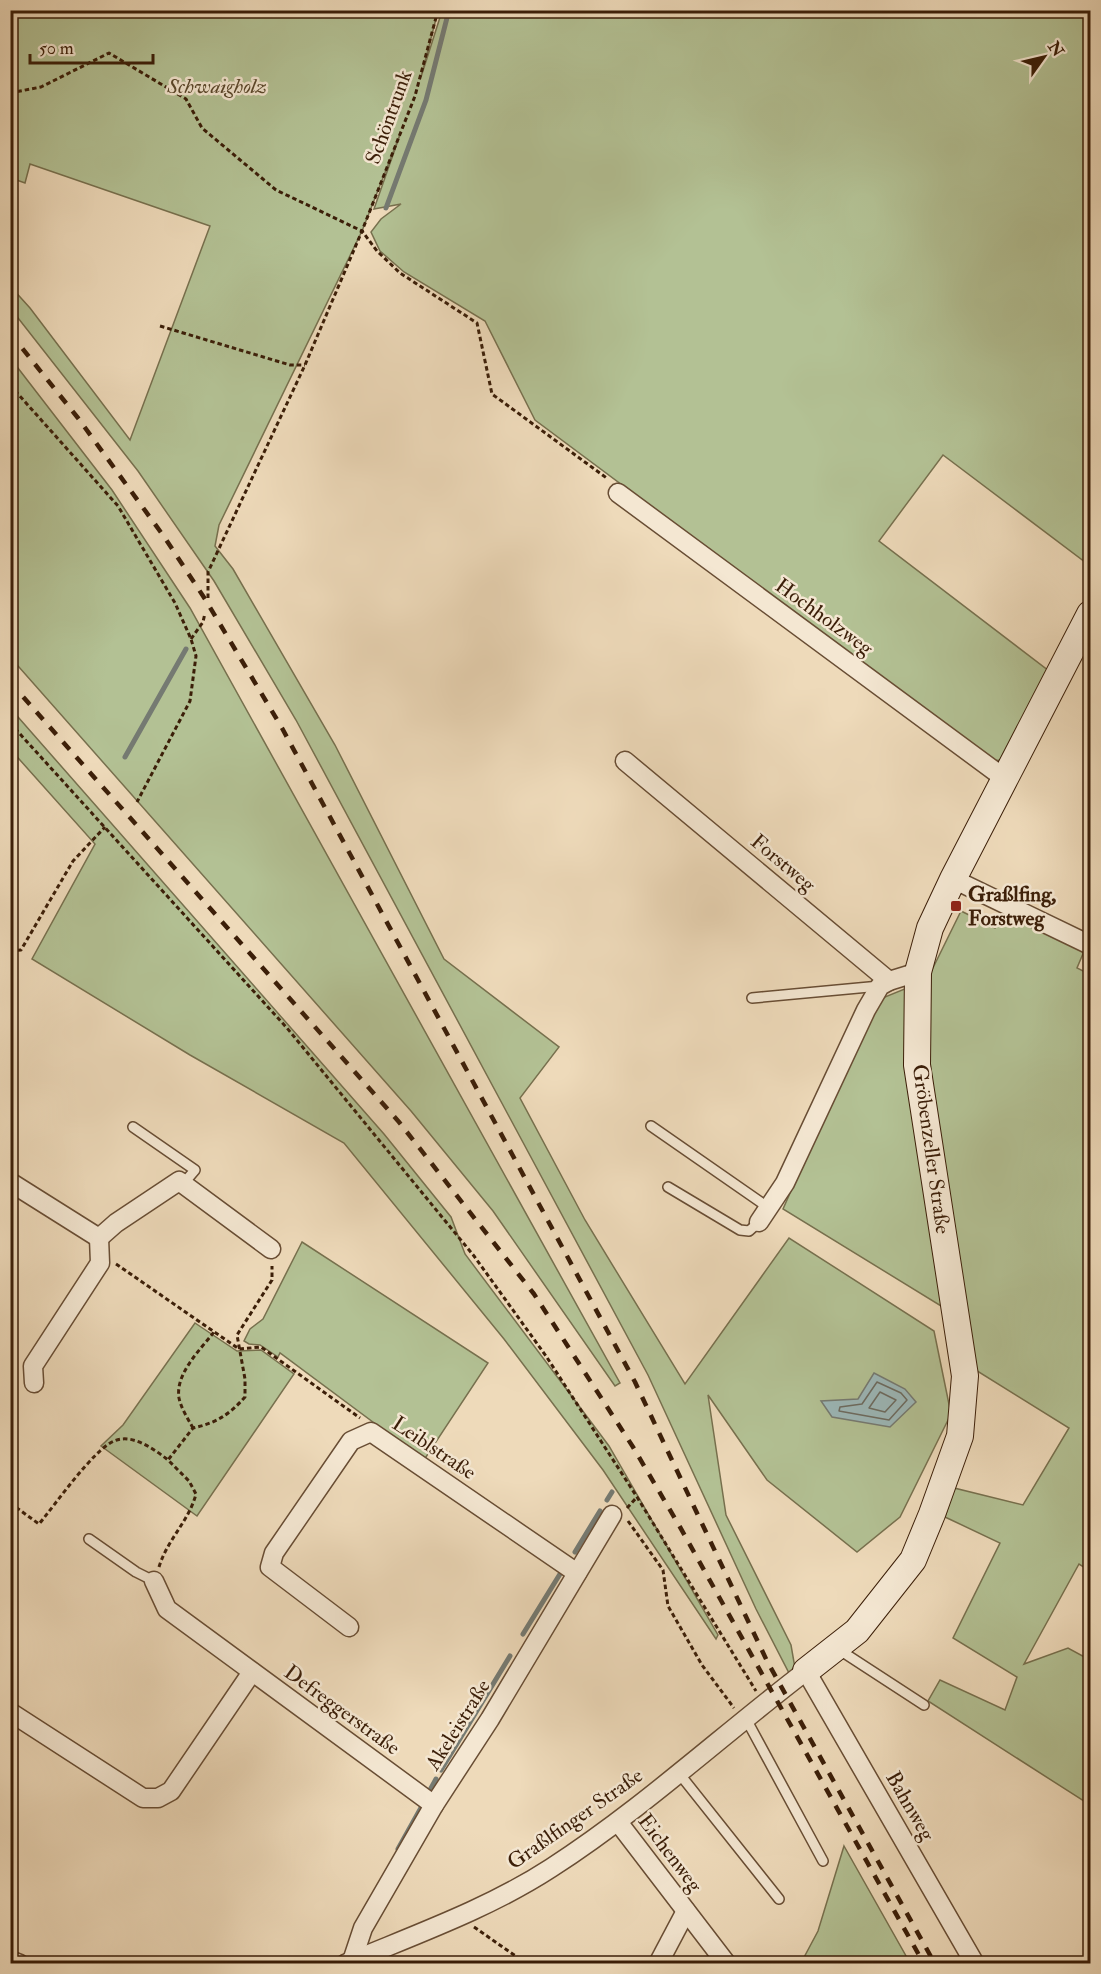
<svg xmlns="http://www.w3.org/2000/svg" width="1101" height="1974" font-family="'IM FELL Double Pica',serif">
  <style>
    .green { fill: #b3c194; stroke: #77704e; stroke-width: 1.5 }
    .water { fill: #9cb8b9; stroke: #757a72; stroke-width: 1.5 }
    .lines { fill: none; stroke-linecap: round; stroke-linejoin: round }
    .shore { stroke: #6c6b60; stroke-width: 1.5 }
    .stream { stroke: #757a72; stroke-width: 5 }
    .lane-casing { stroke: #684d34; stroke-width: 12 }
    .street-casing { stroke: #684d34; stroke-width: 21 }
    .secondary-casing { stroke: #3b1e08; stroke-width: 28 }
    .path { stroke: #3b1e08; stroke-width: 3; stroke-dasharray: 4.5 3; stroke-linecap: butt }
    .lane { stroke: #f4e7d2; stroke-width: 9 }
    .street { stroke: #f4e7d2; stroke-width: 18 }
    .secondary { stroke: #f4e7d2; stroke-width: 26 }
    .rail { stroke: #3b1e08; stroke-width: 4.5; stroke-dasharray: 10 10; stroke-linecap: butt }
    .poi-dot { fill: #8f2418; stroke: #f4e7d2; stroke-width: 2 }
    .labels { text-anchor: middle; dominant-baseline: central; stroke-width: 5; stroke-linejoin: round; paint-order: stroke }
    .park-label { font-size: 21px; font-style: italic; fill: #59472b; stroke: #f4e7d2 }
    .street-label { font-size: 21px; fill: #3b1e08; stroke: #f4e7d2 }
    .poi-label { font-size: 21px; font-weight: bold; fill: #3b1e08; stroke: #f4e7d2; text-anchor: start }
  </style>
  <rect width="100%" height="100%" fill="#eedaba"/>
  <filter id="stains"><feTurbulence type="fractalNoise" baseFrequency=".00333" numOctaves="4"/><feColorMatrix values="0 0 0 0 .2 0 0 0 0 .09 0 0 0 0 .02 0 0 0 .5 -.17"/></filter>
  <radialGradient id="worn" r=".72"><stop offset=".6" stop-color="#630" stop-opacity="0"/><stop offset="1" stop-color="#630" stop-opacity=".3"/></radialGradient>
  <!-- green -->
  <g class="green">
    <path d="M10,11h428l-17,66 21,-66h648v551l-1,3 -146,-110 -64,86 170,130 -48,89 -9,1 -457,-341 -50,-99 -81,-49 -24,-21 -9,-19 10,-13 20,-15 -27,5 27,-77 -39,99 -143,294 -4,21 18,23 102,176 109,214 115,88 -39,51 65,122 100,164 104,-146 145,93 17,83 -51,103 -43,35 -90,-72 -59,-85 18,120 65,130 4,23 -6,5 -33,-64 -108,-234 -352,-655 -82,-139 -76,-110 -127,-162v-22l19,21 100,132 80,-214 -180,-62 -5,19 -14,-5z"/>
    <path d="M11,359l101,131 78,118 430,775 -5,3 -122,-175 -82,-100 -400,-453z"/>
    <path d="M11,709l373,425 67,83 14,37 144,192 109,189 -2,4 -113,-169 -99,-131 -160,-196 -154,-88 -158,-96 63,-115 -84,-94z"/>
    <path d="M961,911l34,17 8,-17 82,38 -8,19 8,4 5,-9v608l-11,-7 -55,100 44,-16 22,12v145l-162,-104 12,-21 65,30 12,-33 -64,-39 47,-95 -55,-26 9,-29 69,17 46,-77 -95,-59 -10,-49 -181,-111 92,-208 52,-21z"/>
    <path d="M302,1242l186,121 -64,97 -144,-107 -2,4 -18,-12 -11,-1 -5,-3 6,-12 13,-10z"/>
    <path d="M195,1323l42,28 24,-1 33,24 -97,142 -96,-70 22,-21z"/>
    <path d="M844,1846l66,117h-109l17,-32z"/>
  </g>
  <!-- water -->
  <path class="water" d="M874,1373l31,16 11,13 -26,25 -58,-10 -11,-16 37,-2z"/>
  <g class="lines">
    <!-- shore -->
    <g class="shore">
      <path d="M877,1382l24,11 6,7 -18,20 -50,-9 1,-4 22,-3z"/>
      <path d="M880,1392l16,8 -11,12 -16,-4z"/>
    </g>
    <!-- stream -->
    <g class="stream">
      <path d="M10,15l2,-5"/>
      <path d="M386,208l40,-108 23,-90"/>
      <path d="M125,757l61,-108"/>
      <path d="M607,1500l5,-8"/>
      <path d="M575,1552l25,-41"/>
      <path d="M523,1634l37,-60"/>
      <path d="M441,1770l69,-114"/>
      <path d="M430,1790l6,-11"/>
      <path d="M398,1849l24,-43"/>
    </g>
    <!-- lane casing -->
    <g class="lane-casing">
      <g id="lane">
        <path d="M752,998l128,-12"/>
        <path d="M651,1126l118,82"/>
        <path d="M133,1127l62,43 -12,14"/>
        <path d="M668,1187l72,43 9,1 10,-9"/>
        <path d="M89,1539l47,33 18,9"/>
        <path d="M838,1649l86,56"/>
        <path d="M745,1717l78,144"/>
        <path d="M678,1772l101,127"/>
      </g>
    </g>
    <!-- street casing -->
    <g class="street-casing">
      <g id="street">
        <path d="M618,493l386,285"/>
        <path d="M625,761l264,220 29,-9"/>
        <path d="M953,879l137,66"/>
        <path d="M10,1182l89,56 17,-15 63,-42 92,68"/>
        <path d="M759,1222l26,-39 81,-173 14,-24 9,-5"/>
        <path d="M34,1383l-1,-17 67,-103 -1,-25"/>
        <path d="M154,1581l13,28 267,196"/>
        <path d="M349,1627l-79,-60 4,-14 77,-112 20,-9 206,141"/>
        <path d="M10,1712l133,86h15l13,-7 81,-119"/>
        <path d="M618,1822l108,141"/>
        <path d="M10,1960l10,4"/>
        <path d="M345,1964c69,-29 143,-55 206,-96 90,-58 170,-132 255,-197l169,293"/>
        <path d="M351,1964l12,-36 71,-123 56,-86 122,-204"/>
        <path d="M658,1964l28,-53"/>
      </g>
    </g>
    <!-- secondary casing -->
    <g class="secondary-casing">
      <path id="secondary" d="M806,1671l51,-40 56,-71 19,-46 28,-78 5,-60 -48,-311 1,-93 12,-44 23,-49 137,-265"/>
    </g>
    <!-- path -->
    <g class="path">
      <path d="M10,93l31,-6 68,-34 77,46 16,29 74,62 86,41 15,20 23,22 77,50 15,71 116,85"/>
      <path d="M160,326l130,39h15"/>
      <path d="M10,385l108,121 57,97 16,36 5,17 -6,45 -53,101"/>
      <path d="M208,598v-26l97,-207 57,-134 53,-135 23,-86"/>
      <path d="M191,639l12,-17 2,-9"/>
      <path d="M10,723l277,305 187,228 72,100 91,141 119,194"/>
      <path d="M10,951l11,-1 52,-89 32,-34"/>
      <path d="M116,1264l123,85 22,-2 99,71"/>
      <path d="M193,1428c-5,-9 -12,-20 -14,-30 -4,-24 21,-48 35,-66"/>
      <path d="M10,1503l29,21c16,-19 54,-74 75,-83 18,-8 40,8 54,19"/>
      <path d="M627,1508l10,-11"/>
      <path d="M628,1521l35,49 5,36 34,59 32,43"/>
      <path d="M159,1567c8,-27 30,-46 37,-73l-7,-13 -21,-21 25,-32c23,-5 36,-13 52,-31v-18l-8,-44 35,-55v-14"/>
      <path d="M474,1927l53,37"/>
    </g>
    <!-- lane -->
    <use href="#lane" class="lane"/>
    <!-- street -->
    <use href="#street" class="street"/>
    <!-- secondary -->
    <use href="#secondary" class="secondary"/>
    <!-- rail -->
    <g class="rail">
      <path d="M10,333l68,85 87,120 40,61 77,129 353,654 132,279 168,303"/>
      <path d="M10,682l389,440 135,172 99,153 47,80 244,437"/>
    </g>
  </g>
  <!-- markers -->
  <rect class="poi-dot" x="950" y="900" width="12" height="12" rx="3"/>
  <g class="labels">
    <!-- park labels -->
    <g class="park-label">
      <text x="217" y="86">Schwaigholz</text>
    </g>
    <!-- street labels -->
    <g class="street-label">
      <text transform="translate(389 117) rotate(-70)">Schöntrunk</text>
      <text transform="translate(824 617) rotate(36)">Hochholzweg</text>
      <text transform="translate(783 863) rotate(40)">Forstweg</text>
      <text transform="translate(931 1149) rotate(82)">Gröbenzeller Straße</text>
      <text transform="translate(434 1448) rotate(34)">Leiblstraße</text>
      <text transform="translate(342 1710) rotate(36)">Defreggerstraße</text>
      <text transform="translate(458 1725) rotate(-58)">Akeleistraße</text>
      <text transform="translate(910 1806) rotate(60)">Bahnweg</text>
      <text transform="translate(575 1819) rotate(-35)">Graßlfinger Straße</text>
      <text transform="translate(670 1853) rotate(53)">Eichenweg</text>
    </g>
    <!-- poi labels -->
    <g class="poi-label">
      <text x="968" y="894">Graßlfing,<tspan x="968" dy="24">Forstweg</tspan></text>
    </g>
  </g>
  <!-- margin -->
  <rect width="1101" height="1974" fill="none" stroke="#eedaba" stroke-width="36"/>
  <rect x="12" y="12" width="1077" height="1950" fill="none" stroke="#3b1e08" stroke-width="3"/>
  <rect x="18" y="18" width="1065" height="1938" fill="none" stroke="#3b1e08" stroke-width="1.5"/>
  <!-- north arrow -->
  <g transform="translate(1044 57) rotate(56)" stroke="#f4e7d2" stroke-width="4.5" paint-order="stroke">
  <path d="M0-4.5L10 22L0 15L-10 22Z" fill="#3b1e08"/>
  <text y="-9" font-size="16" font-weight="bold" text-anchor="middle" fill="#3b1e08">N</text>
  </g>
  <!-- scale -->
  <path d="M30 54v9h123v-9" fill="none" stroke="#3b1e08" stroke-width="3"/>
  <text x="39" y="54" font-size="18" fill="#3b1e08" stroke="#f4e7d2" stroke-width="4.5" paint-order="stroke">50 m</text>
  <rect width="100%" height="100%" filter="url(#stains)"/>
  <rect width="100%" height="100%" fill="url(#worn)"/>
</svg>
